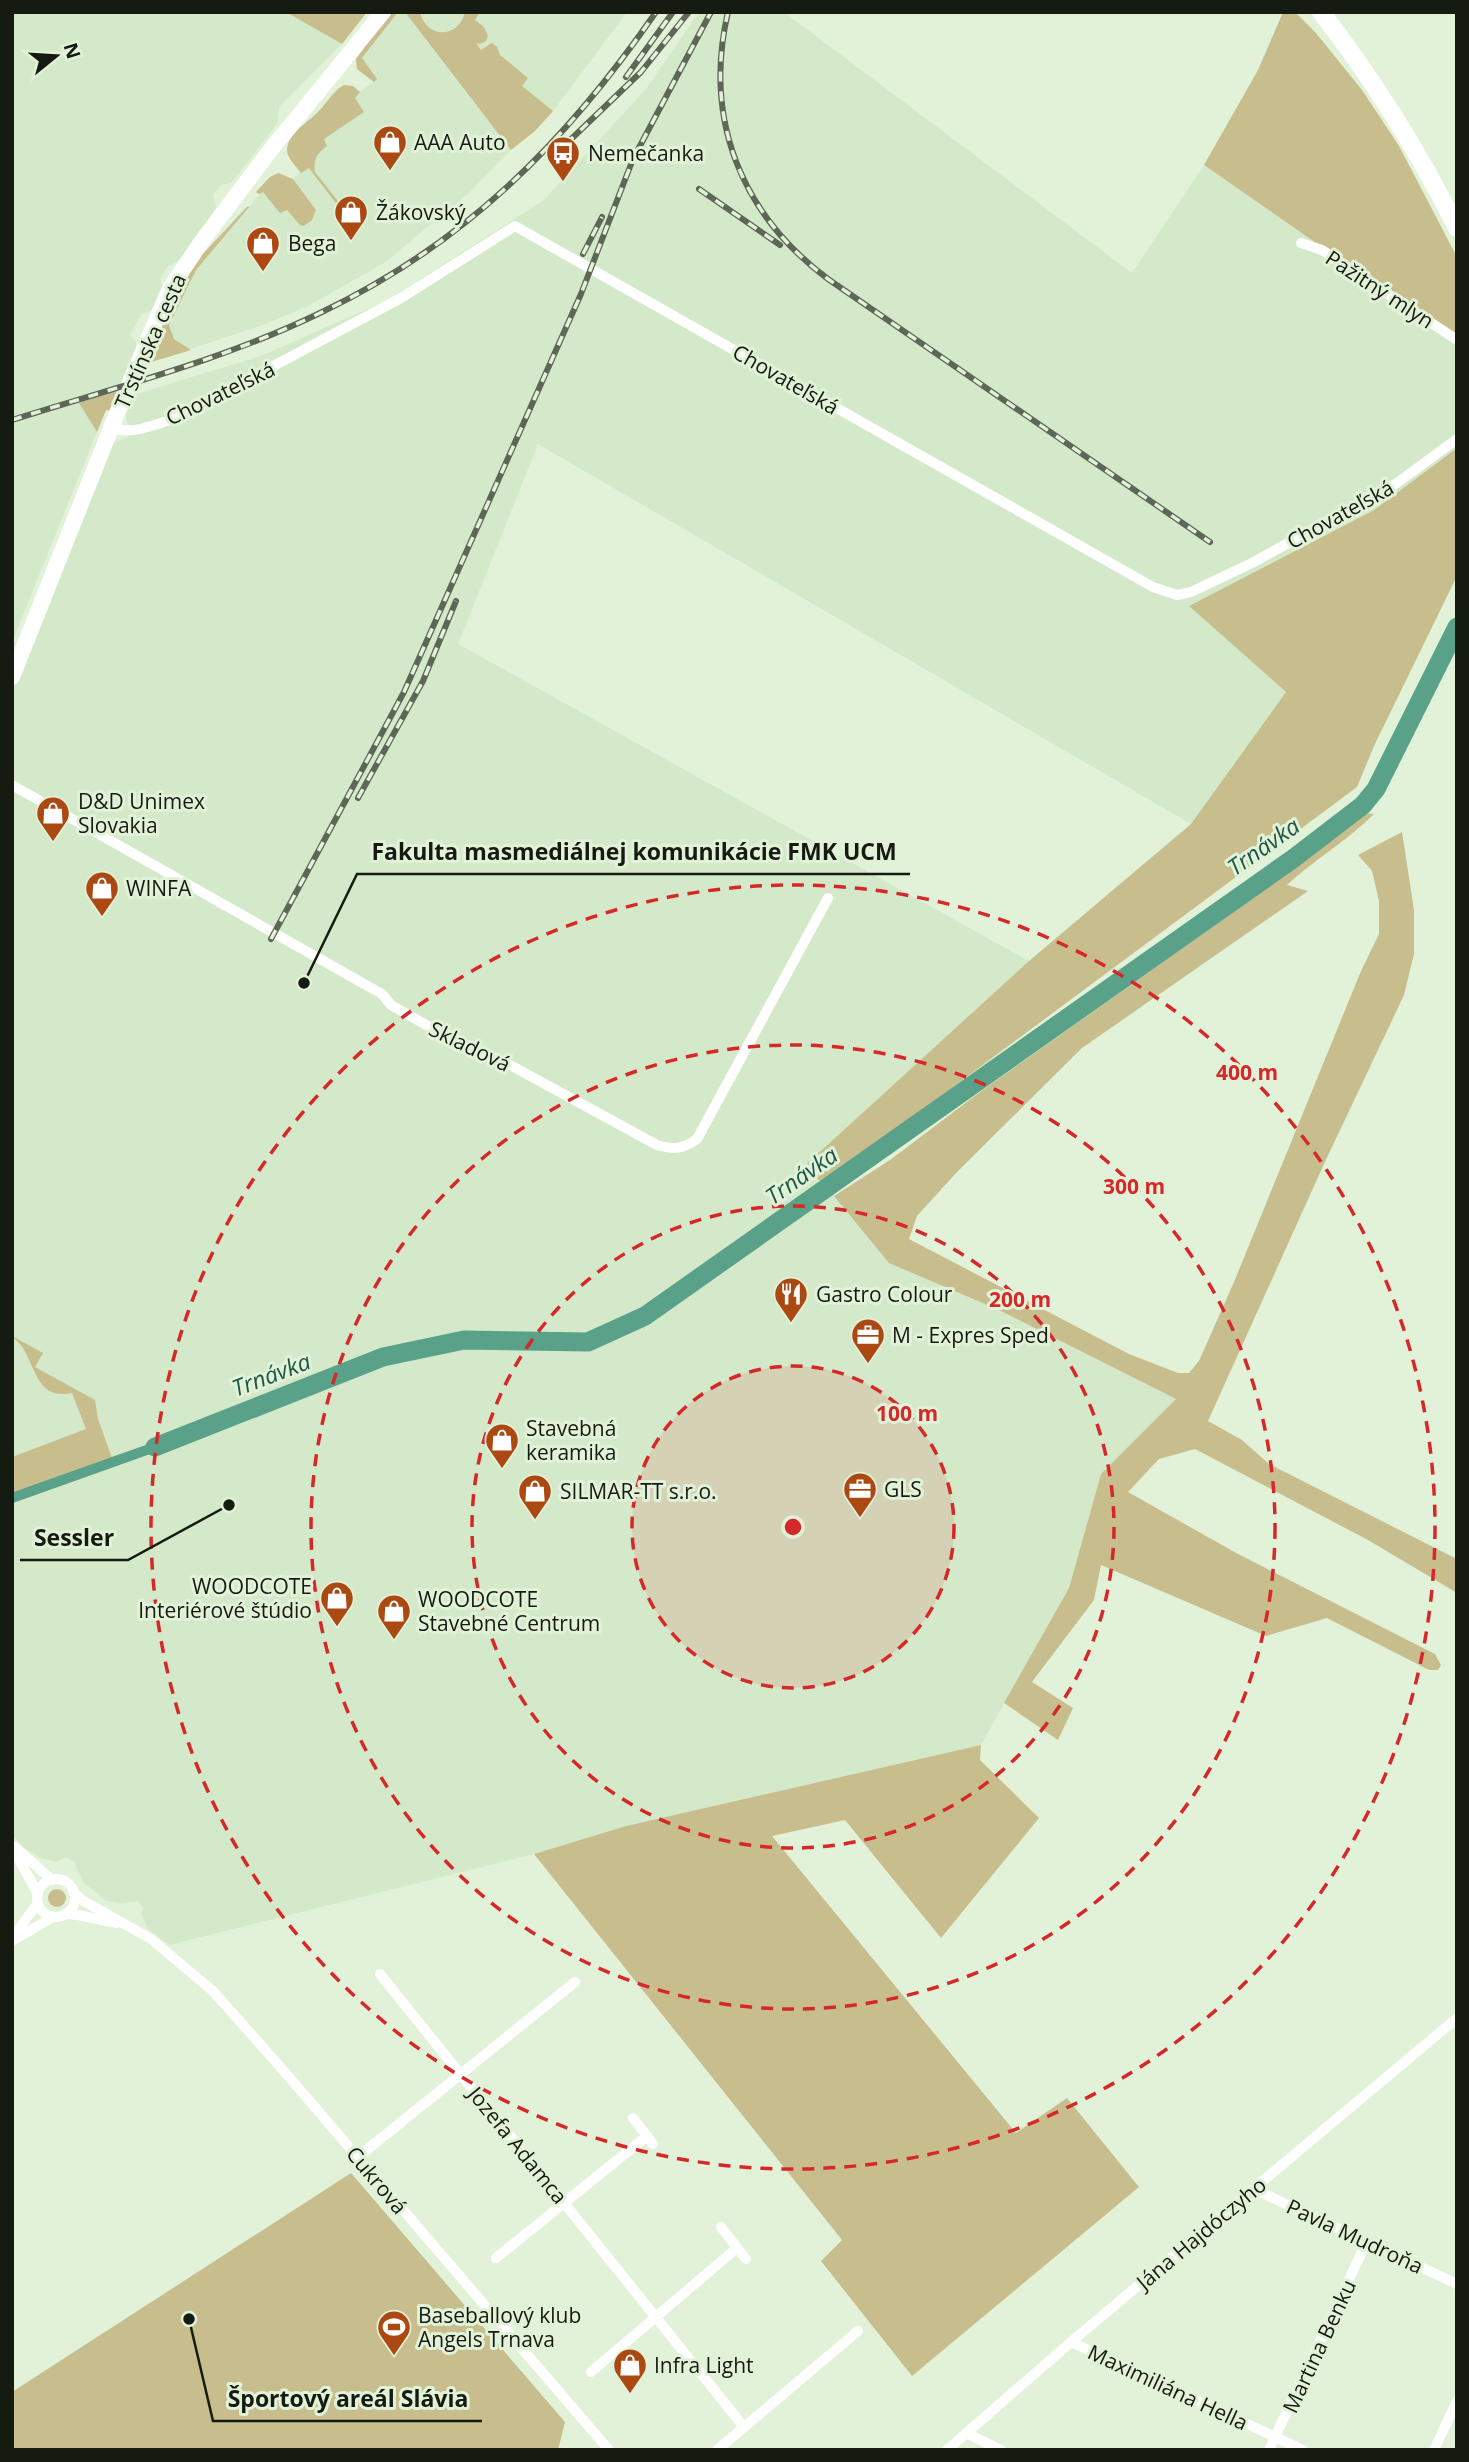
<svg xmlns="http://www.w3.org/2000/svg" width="1469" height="2462" font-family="'Open Sans',sans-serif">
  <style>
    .built { fill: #d4e9c9 }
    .green { fill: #c8be8d }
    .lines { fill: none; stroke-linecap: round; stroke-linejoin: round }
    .canal { stroke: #59a189; stroke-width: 10 }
    .river { stroke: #59a189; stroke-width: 19 }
    .minor { stroke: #fff; stroke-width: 10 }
    .secondary { stroke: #fff; stroke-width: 16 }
    .primary { stroke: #fff; stroke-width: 18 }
    .rail-casing { stroke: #5d6657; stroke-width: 6 }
    .rail { stroke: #e2f2d9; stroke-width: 3.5; stroke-dasharray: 10; stroke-linecap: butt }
    .ring { fill: none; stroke: #d62828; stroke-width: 3.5; stroke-dasharray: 12 9 }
    .labels { text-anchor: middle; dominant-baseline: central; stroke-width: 6; stroke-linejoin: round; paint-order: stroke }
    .poi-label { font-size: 21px; fill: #161b12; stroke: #e2f2d9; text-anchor: start }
    .street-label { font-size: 21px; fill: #161b12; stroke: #e2f2d9 }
    .water-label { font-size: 23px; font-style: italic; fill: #1d5746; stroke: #e2f2d9 }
    .centre { fill: #d62828; stroke: #e2f2d9; stroke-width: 3.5 }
    .ring-label { font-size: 21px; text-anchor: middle; font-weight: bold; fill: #d62828; stroke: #e2f2d9; stroke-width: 6; stroke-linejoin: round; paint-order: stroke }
    .leader { fill: none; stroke: #161b12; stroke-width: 2.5 }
    .callout-dot { fill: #161b12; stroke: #e2f2d9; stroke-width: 2.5 }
    .callout-label { font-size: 23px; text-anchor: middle; font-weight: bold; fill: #161b12; stroke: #e2f2d9; stroke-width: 6; stroke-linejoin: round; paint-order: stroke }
  </style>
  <rect width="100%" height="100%" fill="#e2f2d9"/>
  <!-- built -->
  <g class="built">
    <path d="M12,12h274l56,32 -63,63 -1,15 -7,10 -40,51 -10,2 -8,10 3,12 -6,11 -29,41 -14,8 -7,12 3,9 -9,19 -5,5 -7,1 -12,22 6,7v6l-17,43 -13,19 -94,232z"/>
    <path d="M389,12h238l-74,99 -18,20 -24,19 -42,43 -85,70 -76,43 -42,18 -121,40 53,-105 25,-25 21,-26 5,-1 10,-12 -3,-3 14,-15 8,-4 15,6 7,-6 -13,-19 2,-13 10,-12 19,-17 20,-24 11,-2 11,6 13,-10 -16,-13 -1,-10z"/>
    <path d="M699,12h85l348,261 72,-108 253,176v107l-83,62 -185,96 97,86 -95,132 -653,-380 -80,200 571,317 -228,208 23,14 66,80 109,47 178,89 -76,76 -32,113 -88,157 -355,81 -92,28 -365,91 -21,-16 -7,-15 2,-6 -5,-7 -17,2 -15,-2 -23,-19 -9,-20 -8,-5 -10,5 -15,-4 -17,-10 -12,-13v-332l104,-39 -3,-7 -101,38v-803l97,-243 5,-6 14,-6 1,-12 -3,-5v-5l7,-20 128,-39 127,-56 156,-100 102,-111z"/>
  </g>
  <!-- green -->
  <g class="green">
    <path d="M286,12h81l-25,32z"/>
    <path d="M389,12h9l-36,46 15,21 -3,3 -17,-13 -1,-10z"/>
    <path d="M405,12h15c6,27 39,27 45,0h15l-5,8 9,7 4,9 -2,5 -6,3 -4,-1 5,7 11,-7 5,4 3,8 28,23 -6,8 31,25 -18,20 -24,19z"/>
    <path d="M1283,12h12l21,21 46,57 37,56 58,111v84l-253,-176 54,-95z"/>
    <path d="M344,85l9,1 7,6 -5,6 9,14 -40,27 3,7c-10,7 -14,14 -12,26l26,33 -3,1 -29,-38 -8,5c-5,-7 -14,-15 -14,-23 1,-17 20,-27 31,-38 8,-8 15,-21 26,-27z"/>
    <path d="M278,173l15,6 23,31 -4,10 -8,6 -4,-1 -13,-15 -7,3 -17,-21 -4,2 -3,-2 14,-15z"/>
    <path d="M248,206l1,1 -53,63 -27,55 5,14 17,11 -46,14 26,-63 11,-19 16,-23z"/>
    <path d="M119,389l-9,22 -4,-1 -9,22 -18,-29z"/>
    <path d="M1457,448v128l-83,170 -17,41 -533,396 -23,-14 228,-208 162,-137 95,-132 -97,-86 185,-96z"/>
    <path d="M1364,813l10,1c-27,27 -59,45 -87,71l21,6 -226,157 -125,124 -40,44 -8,23 220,115 49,19h11l10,-12 35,-79 127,-311 18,-37v-33l-7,-30 -14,-16 44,-23 12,78v44l-10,41 -80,169 -116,257 34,19 27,24 188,95v34l-89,-53 -173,-91 -36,10 -31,33 110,62 197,100 6,11 -3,5h-9l-102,-52 -61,18 -165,-71 -7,35 -62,82 41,26 -15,32 -54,-37 65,-115 32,-114 75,-75 -177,-89 -110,-47 -55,-67 56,-36 94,-71 292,-207z"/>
    <path d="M12,1336l31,17 -8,14 60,33 3,19 14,39 -100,37v-38l74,-28 -14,-36c-34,7 -35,-22 -49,-45 -3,-5 -8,-8 -11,-12z"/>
    <path d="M981,1745l-1,15 59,58 -98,120 -96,-118 -73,16 244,297 51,-35 72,89 -227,189 -91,-115 21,-21 -308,-386 92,-28z"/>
    <circle cx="57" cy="1898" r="9"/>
    <path d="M351,2173l214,249 -7,28h-546v-58z"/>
  </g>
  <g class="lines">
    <!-- canal -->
    <path class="canal" d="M12,1498l143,-51"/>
    <!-- river -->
    <path class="river" d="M155,1447l228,-90 81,-17 124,2 57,-26 649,-458 69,-53 13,-16 81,-162"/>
    <!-- minor -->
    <g class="minor">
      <path d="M1301,243l21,7 135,90"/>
      <path d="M111,428c22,7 42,-3 63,-9l227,-121 114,-72 638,361 24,8 14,-3 61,-29 145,-80 60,-44"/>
      <path d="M12,785l370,209 9,11 83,47 25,7 158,86c17,5 26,4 40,-6l131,-241"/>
      <path d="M12,1847l26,47"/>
      <path d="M15,1847l37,33"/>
      <circle cx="56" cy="1898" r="19"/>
      <path d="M73,1892l9,8 69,39 62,52 70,79 326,380"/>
      <path d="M65,1914l13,1 39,8"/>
      <path d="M12,1938l26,-35"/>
      <path d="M12,1941l41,-24"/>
      <path d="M380,1974l364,453"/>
      <path d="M633,2118l20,26"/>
      <path d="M358,2157l217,-175"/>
      <path d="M1254,2189l203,95"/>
      <path d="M721,2227l25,32"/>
      <path d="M496,2258l151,-122"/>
      <path d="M1071,2342l232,108"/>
      <path d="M591,2372l146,-124"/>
      <path d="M966,2433l35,17"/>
      <path d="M717,2450l141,-119"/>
      <path d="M947,2450l124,-108 386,-324"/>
      <path d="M1269,2450l98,-209"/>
      <path d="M1434,2450l23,-49"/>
    </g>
    <!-- secondary -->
    <path class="secondary" d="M12,677l105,-264 52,-123 33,-49 67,-89 114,-140"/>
    <!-- primary -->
    <path class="primary" d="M1321,12c53,68 97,139 136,216"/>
    <!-- rail casing -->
    <g class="rail-casing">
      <g id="rail">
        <path d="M728,12c-25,107 13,202 100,267l382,263"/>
        <path d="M626,77l47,-65"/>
        <path d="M566,144l75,-72 48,-60"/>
        <path d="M699,189l81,56"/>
        <path d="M583,254l19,-37"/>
        <path d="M12,420c104,-33 212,-60 310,-108 144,-69 244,-170 334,-300"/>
        <path d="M358,798l65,-117 33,-80"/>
        <path d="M271,939l133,-247 177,-398 52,-135 78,-147"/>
      </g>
    </g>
    <!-- rail -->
    <use href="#rail" class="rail"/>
  </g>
  <!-- distance rings -->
  <circle cx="793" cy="1527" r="161" fill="#d62828" fill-opacity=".12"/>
  <g class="ring">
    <circle cx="793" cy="1527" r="161"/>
    <circle cx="793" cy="1527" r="321"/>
    <circle cx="793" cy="1527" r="482"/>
    <circle cx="793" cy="1527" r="642"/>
  </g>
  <!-- icons -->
  <defs>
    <g id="shop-pin" transform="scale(1.75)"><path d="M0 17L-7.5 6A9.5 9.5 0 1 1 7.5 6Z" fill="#ac4913" stroke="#e2f2d9"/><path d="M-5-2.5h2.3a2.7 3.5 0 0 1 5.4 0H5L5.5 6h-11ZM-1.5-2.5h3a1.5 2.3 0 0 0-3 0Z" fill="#fff"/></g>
    <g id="bus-pin" transform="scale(1.75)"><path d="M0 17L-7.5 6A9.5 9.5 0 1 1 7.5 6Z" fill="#ac4913" stroke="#e2f2d9"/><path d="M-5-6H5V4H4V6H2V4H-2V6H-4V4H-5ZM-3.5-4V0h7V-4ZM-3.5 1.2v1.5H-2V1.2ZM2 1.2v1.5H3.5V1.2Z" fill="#fff"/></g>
    <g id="restaurant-pin" transform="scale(1.75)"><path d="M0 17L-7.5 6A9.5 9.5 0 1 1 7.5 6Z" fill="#ac4913" stroke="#e2f2d9"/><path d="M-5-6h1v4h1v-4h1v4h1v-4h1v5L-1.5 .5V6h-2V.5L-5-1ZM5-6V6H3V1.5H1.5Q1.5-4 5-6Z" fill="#fff"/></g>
    <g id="office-pin" transform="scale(1.75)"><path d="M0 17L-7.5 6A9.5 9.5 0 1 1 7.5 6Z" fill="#ac4913" stroke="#e2f2d9"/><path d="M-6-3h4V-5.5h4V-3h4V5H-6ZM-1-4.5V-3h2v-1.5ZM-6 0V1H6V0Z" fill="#fff"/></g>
    <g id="stadium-pin" transform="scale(1.75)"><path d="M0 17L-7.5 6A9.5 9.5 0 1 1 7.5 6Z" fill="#ac4913" stroke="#e2f2d9"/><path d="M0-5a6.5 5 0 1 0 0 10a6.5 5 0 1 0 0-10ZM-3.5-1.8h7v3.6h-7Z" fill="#fff"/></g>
  </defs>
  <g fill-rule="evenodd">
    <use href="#shop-pin" x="390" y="142"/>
    <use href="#bus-pin" x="563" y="153"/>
    <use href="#shop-pin" x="351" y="212"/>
    <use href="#shop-pin" x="263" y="243"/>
    <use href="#shop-pin" x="53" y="813"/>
    <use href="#shop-pin" x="102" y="888"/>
    <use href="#restaurant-pin" x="791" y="1294"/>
    <use href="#office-pin" x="868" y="1335"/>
    <use href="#shop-pin" x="502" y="1440"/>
    <use href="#office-pin" x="860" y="1489"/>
    <use href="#shop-pin" x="535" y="1491"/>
    <use href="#shop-pin" x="337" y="1598"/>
    <use href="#shop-pin" x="394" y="1611"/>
    <use href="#stadium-pin" x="394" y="2327"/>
    <use href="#shop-pin" x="630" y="2365"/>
  </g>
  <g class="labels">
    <!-- poi labels -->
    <g class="poi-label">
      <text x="414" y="142">AAA Auto</text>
      <text x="588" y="153">Nemečanka</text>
      <text x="376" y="212">Žákovský</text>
      <text x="288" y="243">Bega</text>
      <text x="78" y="801">D&amp;D Unimex<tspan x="78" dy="24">Slovakia</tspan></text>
      <text x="126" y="888">WINFA</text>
      <text x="816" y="1294">Gastro Colour</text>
      <text x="892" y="1335">M - Expres Sped</text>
      <text x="526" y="1428">Stavebná<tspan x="526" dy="24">keramika</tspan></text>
      <text x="884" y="1489">GLS</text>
      <text x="560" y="1491">SILMAR-TT s.r.o.</text>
      <text x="312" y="1586" text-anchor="end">WOODCOTE<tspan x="312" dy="24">Interiérové štúdio</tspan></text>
      <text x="418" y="1599">WOODCOTE<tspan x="418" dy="24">Stavebné Centrum</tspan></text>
      <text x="418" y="2315">Baseballový klub<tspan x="418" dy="24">Angels Trnava</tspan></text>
      <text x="654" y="2365">Infra Light</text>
    </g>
    <!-- street labels -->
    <g class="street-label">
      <text transform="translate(1380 289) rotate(33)">Pažitný mlyn</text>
      <text transform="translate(150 341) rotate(-66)">Trstínska cesta</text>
      <text transform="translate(786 379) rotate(30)">Chovateľská</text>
      <text transform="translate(220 393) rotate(-26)">Chovateľská</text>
      <text transform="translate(1340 514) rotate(-29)">Chovateľská</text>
      <text transform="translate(470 1046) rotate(26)">Skladová</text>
      <text transform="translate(518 2145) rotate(51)">Jozefa Adamca</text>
      <text transform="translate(377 2180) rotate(50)">Cukrová</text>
      <text transform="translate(1201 2233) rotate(-40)">Jána Hajdóczyho</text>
      <text transform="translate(1355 2236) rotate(25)">Pavla Mudroňa</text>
      <text transform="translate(1319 2346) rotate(-65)">Martina Benku</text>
      <text transform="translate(1168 2387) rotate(25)">Maximiliána Hella</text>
    </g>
    <!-- water labels -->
    <g class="water-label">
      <text transform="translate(1263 846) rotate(-35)">Trnávka</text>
      <text transform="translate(801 1175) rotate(-35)">Trnávka</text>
      <text transform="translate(271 1374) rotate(-21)">Trnávka</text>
    </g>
  </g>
  <circle cx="793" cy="1527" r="10" class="centre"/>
  <g class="ring-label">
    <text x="1247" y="1080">400 m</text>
    <text x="1134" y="1194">300 m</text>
    <text x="1020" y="1307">200 m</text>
    <text x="907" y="1421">100 m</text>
  </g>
  <!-- callouts -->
  <path class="leader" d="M304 983L357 874H910M229 1505L128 1560H20M189 2319L213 2421H482"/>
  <g class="callout-dot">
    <circle cx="304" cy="983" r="7"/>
    <circle cx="229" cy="1505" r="7"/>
    <circle cx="189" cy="2319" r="7"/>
  </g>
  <g class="callout-label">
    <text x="634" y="860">Fakulta masmediálnej komunikácie FMK UCM</text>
    <text x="74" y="1546">Sessler</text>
    <text x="348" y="2407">Športový areál Slávia</text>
  </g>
  <!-- border -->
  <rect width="1469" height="2462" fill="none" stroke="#161b12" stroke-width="28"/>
  <!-- north arrow -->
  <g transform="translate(56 56) rotate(72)" stroke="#e2f2d9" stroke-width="5" paint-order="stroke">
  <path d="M0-5L12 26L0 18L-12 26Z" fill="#161b12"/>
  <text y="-10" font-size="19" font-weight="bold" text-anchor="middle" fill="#161b12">N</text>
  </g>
</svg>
